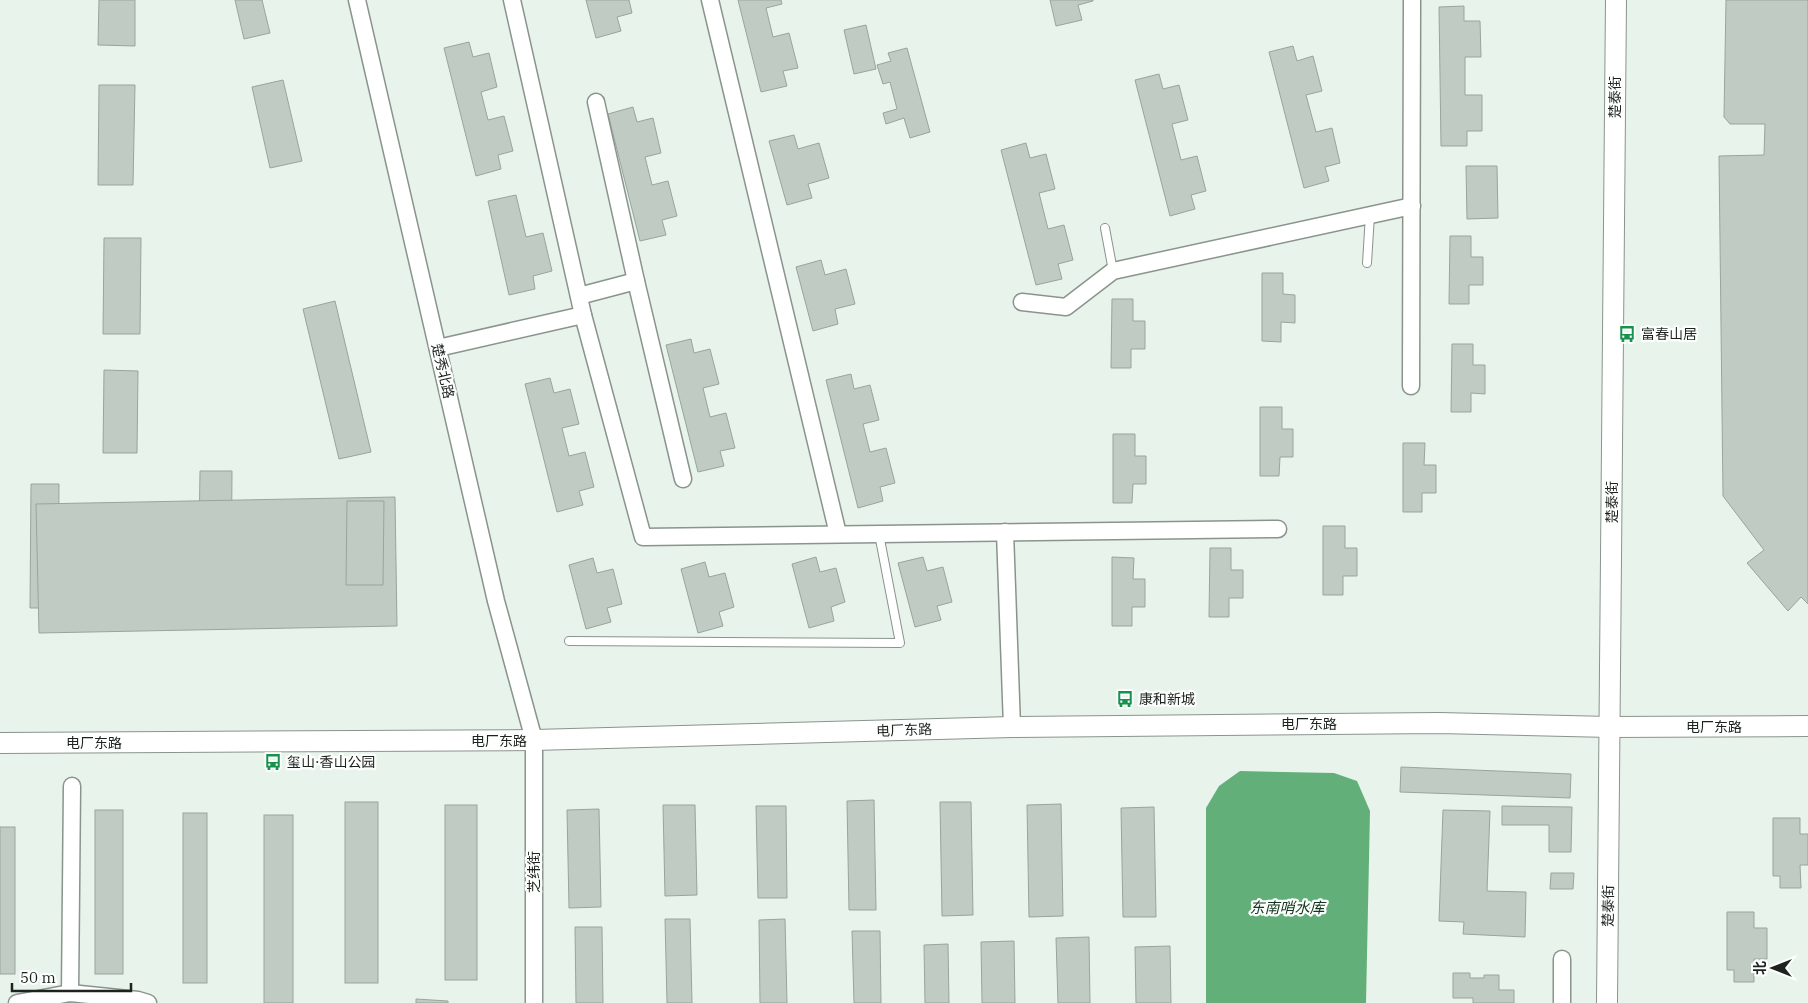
<svg xmlns="http://www.w3.org/2000/svg" width="1808" height="1003" font-family="'IBM Plex Serif','Noto Sans SC',serif">
  <style>
    .water { fill: #63af7a }
    .building { fill: #c0ccc3; stroke: #99a49b }
    .lines { fill: none; stroke-linecap: round; stroke-linejoin: round }
    .service-casing { stroke: #89948c; stroke-width: 10 }
    .minor-casing { stroke: #89948c; stroke-width: 19 }
    .tertiary-casing { stroke: #89948c; stroke-width: 22 }
    .service { stroke: #fff; stroke-width: 8 }
    .minor { stroke: #fff; stroke-width: 16 }
    .tertiary { stroke: #fff; stroke-width: 20 }
    .labels { text-anchor: middle; dominant-baseline: central; stroke-width: 4.5; stroke-linejoin: round; paint-order: stroke }
    .street-label { font-size: 14px; fill: #1e221f; stroke: #fcfffd }
    .poi-label { font-size: 14px; fill: #1e221f; stroke: #fcfffd; text-anchor: start }
    .water-label { font-size: 15px; font-style: italic; fill: #13341e; stroke: #fcfffd }
  </style>
  <rect width="100%" height="100%" fill="#e8f4eb"/>
  <!-- water -->
  <path class="water" d="M1240,771l94,2 23,8 13,30 -4,192h-160v-195l13,-22z"/>
  <!-- building -->
  <g class="building">
    <path d="M99,0h36v46l-37,-1z"/>
    <path d="M235,0h27l8,33 -26,6z"/>
    <path d="M586,0h43l3,13 -15,4 4,14 -25,7z"/>
    <path d="M738,0h43l1,4 -16,4 7,29 16,-4 9,35 -15,3 4,15 -26,6z"/>
    <path d="M1050,0h43v1l-15,4 4,15 -26,6z"/>
    <path d="M1726,0h82v604l-7,-7 -13,14 -41,-48 17,-13 -41,-54 -4,-340 45,-1 1,-31h-35l-6,-7z"/>
    <path d="M1464,6v15h16l1,36h-16v38h17v36h-15v15h-26l-2,-139z"/>
    <path d="M866,25l10,44 -22,5 -10,-44z"/>
    <path d="M469,42l4,15 16,-4 8,34 -16,5 7,28 16,-4 9,35 -15,4 3,14 -25,7 -32,-128z"/>
    <path d="M1293,46l4,15 16,-5 9,35 -16,4 10,37 16,-4 8,35 -15,4 4,14 -25,7 -35,-136z"/>
    <path d="M907,48l23,84 -20,6 -6,-20 -18,6 -3,-11 14,-4 -7,-27 -7,2 -6,-19 14,-4 -3,-8z"/>
    <path d="M1159,74l4,15 16,-4 9,35 -16,4 9,36 16,-4 9,35 -15,4 4,14 -25,7 -35,-136z"/>
    <path d="M283,80l19,81 -32,7 -18,-81z"/>
    <path d="M99,85h36l-2,100h-35z"/>
    <path d="M633,107l4,15 16,-4 8,35 -16,4 7,28 16,-4 9,35 -15,4 4,15 -26,6 -32,-127z"/>
    <path d="M794,135l4,14 21,-6 10,35 -21,6 4,14 -25,7 -18,-64z"/>
    <path d="M1026,143l4,15 16,-4 9,35 -16,4 9,36 16,-4 9,35 -15,4 4,15 -26,6 -35,-135z"/>
    <path d="M1466,166h31l1,52 -31,1z"/>
    <path d="M516,195l10,42 17,-4 9,38 -19,5 2,13 -26,6 -21,-94z"/>
    <path d="M1450,236h21v21h12v28h-14v19h-20z"/>
    <path d="M104,238h37l-1,96h-37z"/>
    <path d="M821,260l4,15 21,-6 9,35 -20,5 3,15 -25,7 -17,-64z"/>
    <path d="M1262,273h21v21l12,1v28l-14,-1v20l-19,-1z"/>
    <path d="M1112,299h21v22h12v28h-14v19h-20z"/>
    <path d="M335,301l36,151 -32,7 -36,-150z"/>
    <path d="M691,339l3,14 16,-4 9,35 -16,4 7,29 16,-4 9,35 -15,3 4,15 -26,6 -32,-127z"/>
    <path d="M1452,344h21v21h12v29l-14,-1v19h-20z"/>
    <path d="M104,370l34,1 -1,82h-34z"/>
    <path d="M851,374l3,15 16,-4 9,35 -16,4 7,28 16,-4 9,35 -15,4 3,14 -25,7 -32,-128z"/>
    <path d="M550,378l4,15 16,-4 9,35 -17,4 7,28 16,-4 9,35 -15,4 4,14 -26,7 -32,-128z"/>
    <path d="M1260,407h22v22h11v28h-13l-1,19h-19z"/>
    <path d="M1113,434h22v22h11v28h-13l-1,19h-19z"/>
    <path d="M1403,443h22l-1,22h12v28h-14v19h-19z"/>
    <path d="M200,471h32l-1,137h-33z"/>
    <path d="M31,484h28l-1,124h-28z"/>
    <path d="M395,497l2,129 -358,7 -3,-129z"/>
    <path d="M347,501h37l-1,84h-37z"/>
    <path d="M1323,526h22v22h12v28h-14v19h-20z"/>
    <path d="M1210,548h21v22h12v28h-14v19h-20z"/>
    <path d="M816,557l4,15 16,-4 9,34 -14,5 3,14 -25,7 -17,-64z"/>
    <path d="M923,557l4,14 16,-4 9,35 -15,4 4,14 -26,7 -17,-64z"/>
    <path d="M1112,557l22,1 -1,21h12v28h-13v19h-20z"/>
    <path d="M593,558l4,15 16,-4 9,35 -15,4 4,14 -25,7 -17,-64z"/>
    <path d="M705,562l4,15 16,-4 9,34 -15,5 4,14 -25,7 -17,-64z"/>
    <path d="M1401,767l170,7 -1,24 -170,-6z"/>
    <path d="M874,800l2,110h-27l-2,-109z"/>
    <rect x="345" y="802" width="33" height="181"/>
    <path d="M940,802h31l2,113 -31,1z"/>
    <path d="M1061,804l2,112 -34,1 -2,-112z"/>
    <rect x="445" y="805" width="32" height="175"/>
    <path d="M663,805h32l2,90 -32,1z"/>
    <path d="M756,806h30l1,92h-29z"/>
    <path d="M1502,806l70,1 -1,45h-22v-27h-47z"/>
    <path d="M1154,807l2,110h-33l-2,-109z"/>
    <path d="M599,809l2,98 -32,1 -2,-98z"/>
    <rect x="95" y="810" width="28" height="164"/>
    <path d="M1443,810l47,1 -3,80 39,1 -1,45 -62,-3 1,-12 -25,-1z"/>
    <rect x="183" y="813" width="24" height="170"/>
    <rect x="264" y="815" width="29" height="188"/>
    <path d="M1773,818h27v16h8v31h-8l1,23h-21v-12h-7z"/>
    <rect x="0" y="827" width="15" height="147"/>
    <path d="M1551,873h23l-1,16h-23z"/>
    <path d="M1727,912h27v16h13v31h-13v23h-20v-12h-7z"/>
    <path d="M665,919h25l2,84h-25z"/>
    <path d="M785,919l2,84h-27l-1,-83z"/>
    <path d="M575,927h27l1,76h-27z"/>
    <path d="M852,931h28l1,72h-27z"/>
    <path d="M1089,937l1,66h-32l-2,-65z"/>
    <path d="M1014,941l1,62h-33l-1,-61z"/>
    <path d="M948,944l1,59h-24l-1,-58z"/>
    <path d="M1170,946l1,57h-35l-1,-56z"/>
    <path d="M1453,973h17v5h14v-3h15v15h15v13h-41v-5h-20z"/>
    <path d="M416,999l32,2v2h-32z"/>
  </g>
  <g class="lines">
    <!-- service casing -->
    <g class="service-casing">
      <g id="service">
        <path d="M1105,228l8,43"/>
        <path d="M1367,263l3,-48"/>
        <path d="M569,641l331,2 -21,-109"/>
      </g>
    </g>
    <!-- minor casing -->
    <g class="minor-casing">
      <g id="minor">
        <path d="M357,0l139,601 38,139v263"/>
        <path d="M512,0l71,315 60,222 635,-8"/>
        <path d="M710,0l128,534"/>
        <path d="M596,102l40,179 47,198"/>
        <path d="M579,296l57,-15"/>
        <path d="M1022,302l44,5 47,-36 299,-65"/>
        <path d="M438,348l145,-33"/>
        <path d="M1411,386l1,-386"/>
        <path d="M1005,532l7,195"/>
        <path d="M70,993l2,-207"/>
        <path d="M17,1003l53,-10 68,7 10,3"/>
        <path d="M1562,1003v-44"/>
      </g>
    </g>
    <!-- tertiary casing -->
    <g class="tertiary-casing">
      <g id="tertiary">
        <path d="M0,743l534,-3 478,-13 427,-4 171,4 198,-1"/>
        <path d="M1607,1003l9,-1003"/>
      </g>
    </g>
    <!-- service -->
    <use href="#service" class="service"/>
    <!-- minor -->
    <use href="#minor" class="minor"/>
    <!-- tertiary -->
    <use href="#tertiary" class="tertiary"/>
  </g>
  <!-- icons -->
  <defs>
    <g id="bus-bare" transform="scale(1.35)"><path d="M-5-6H5V4H4V6H2V4H-2V6H-4V4H-5ZM-3.5-4V0h7V-4ZM-3.5 1.2v1.5H-2V1.2ZM2 1.2v1.5H3.5V1.2Z" fill="#18914d" stroke="#fcfffd" stroke-width="2.5" paint-order="stroke"/></g>
  </defs>
  <g fill-rule="evenodd">
    <use href="#bus-bare" x="1627" y="334"/>
    <use href="#bus-bare" x="1125" y="699"/>
    <use href="#bus-bare" x="273" y="762"/>
  </g>
  <g class="labels">
    <!-- street labels -->
    <g class="street-label">
      <text transform="translate(1615 97) rotate(-90)">楚泰街</text>
      <text transform="translate(443 371) rotate(77)">楚秀北路</text>
      <text transform="translate(1612 502) rotate(-90)">楚泰街</text>
      <text x="1309" y="724">电厂东路</text>
      <text x="1714" y="727">电厂东路</text>
      <text transform="translate(904 730) rotate(-2)">电厂东路</text>
      <text x="499" y="741">电厂东路</text>
      <text x="94" y="743">电厂东路</text>
      <text transform="translate(534 872) rotate(-90)">芝纬街</text>
      <text transform="translate(1608 906) rotate(-89)">楚泰街</text>
    </g>
    <!-- poi labels -->
    <g class="poi-label">
      <text x="1641" y="334">富春山居</text>
      <text x="1139" y="699">康和新城</text>
      <text x="287" y="762">玺山·香山公园</text>
    </g>
    <!-- water labels -->
    <g class="water-label">
      <text x="1287" y="907">东南哨水库</text>
    </g>
  </g>
  <!-- north arrow -->
  <g transform="translate(1773 968) rotate(270)" stroke="#fcfffd" stroke-width="4" paint-order="stroke">
  <path d="M0-4L9 19L0 12L-9 19Z" fill="#1e221f"/>
  <text y="-8" font-size="14" font-weight="bold" text-anchor="middle" fill="#1e221f">北</text>
  </g>
  <!-- scale -->
  <path d="M12 983v8h119v-8" fill="none" stroke="#1e221f" stroke-width="2.5"/>
  <text x="20" y="983" font-size="15" fill="#1e221f" stroke="#fcfffd" stroke-width="4" paint-order="stroke">50 m</text>
</svg>
